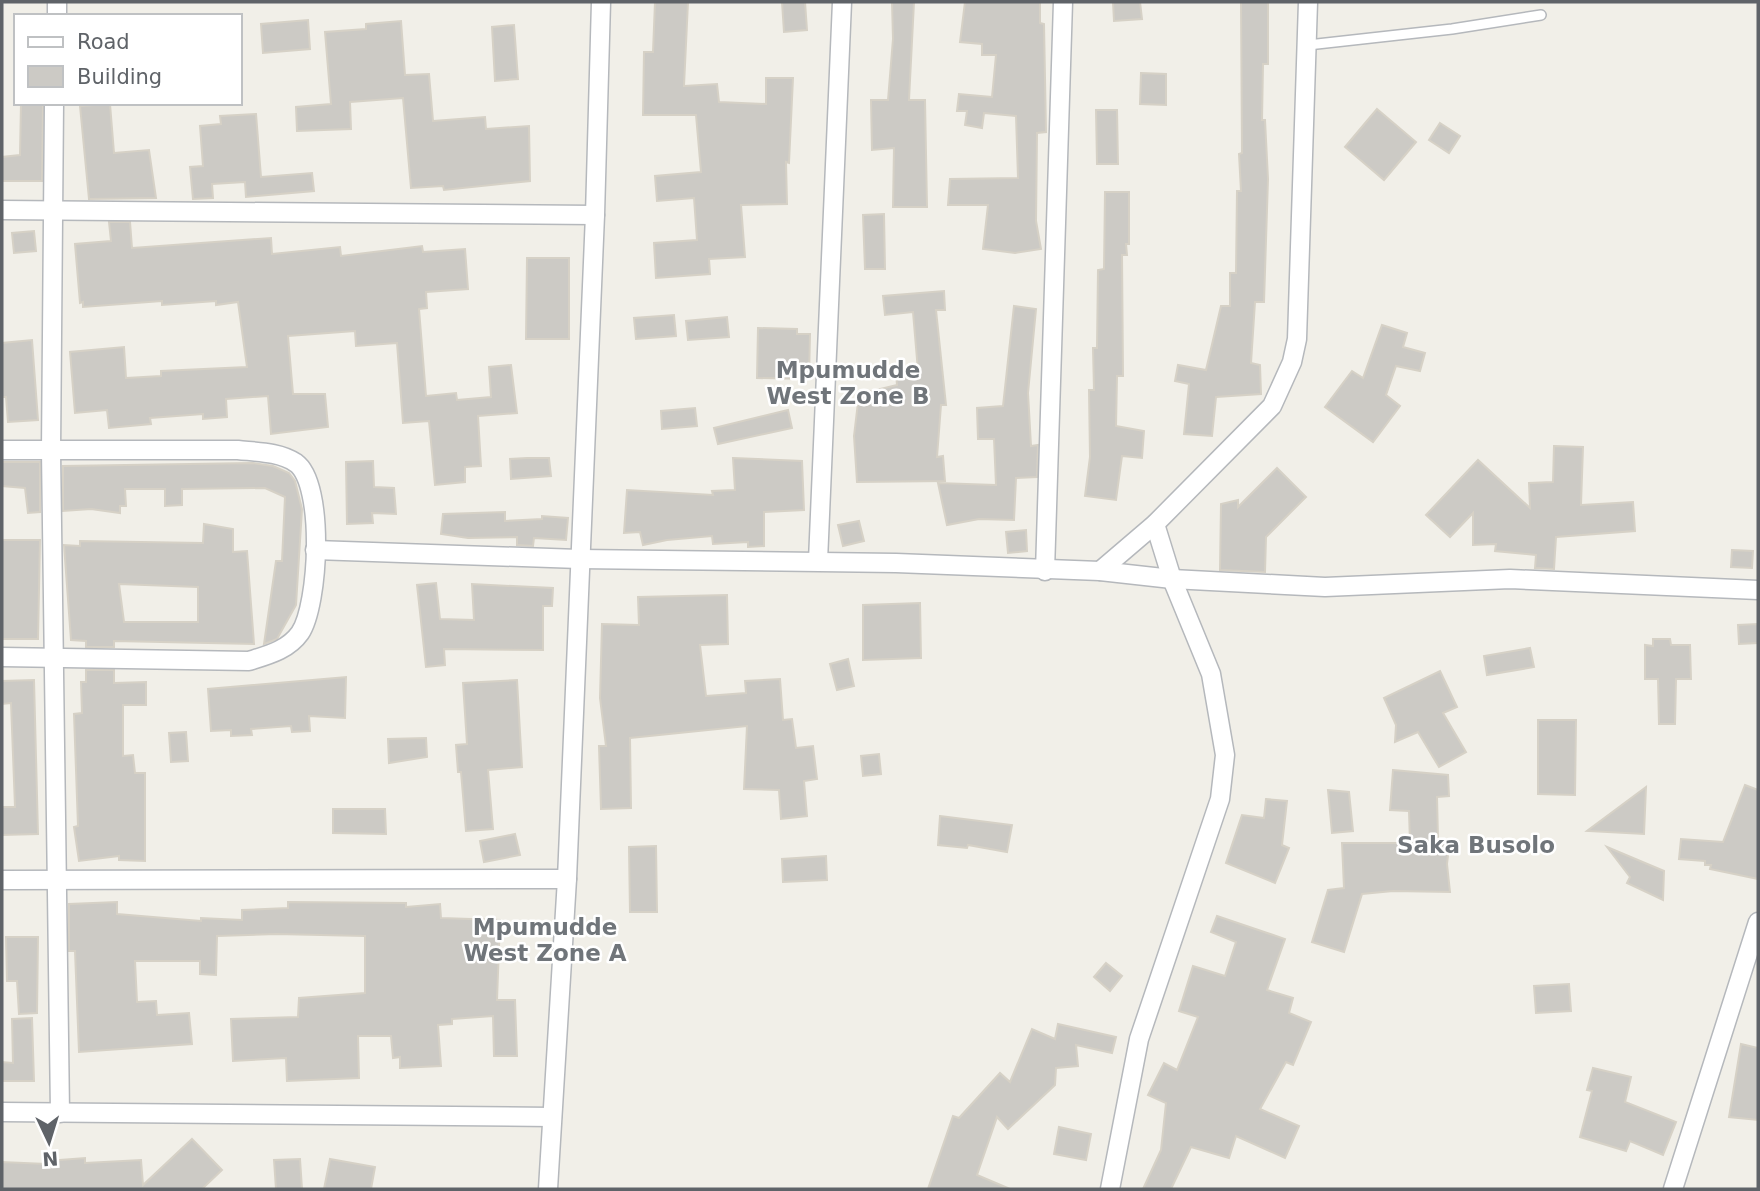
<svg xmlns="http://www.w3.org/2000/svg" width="1760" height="1191" font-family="'DejaVu Sans',sans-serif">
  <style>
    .building { fill: #cccac5; stroke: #d6d1c6; stroke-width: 2; fill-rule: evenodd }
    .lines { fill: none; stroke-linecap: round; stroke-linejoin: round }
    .service-casing { stroke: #b5b8bc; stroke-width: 12 }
    .minor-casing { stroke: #b5b8bc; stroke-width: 21 }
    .service { stroke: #fff; stroke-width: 9 }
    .minor { stroke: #fff; stroke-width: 18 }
    .labels { text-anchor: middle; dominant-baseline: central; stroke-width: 5; stroke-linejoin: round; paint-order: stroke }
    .quarter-label { font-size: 23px; font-weight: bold; fill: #70757a; stroke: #fff }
  </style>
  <rect width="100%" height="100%" fill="#f1efe8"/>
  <!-- building -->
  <g class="building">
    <path d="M655,2h33l-4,84 33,-2 2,18 47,2v-26h27l-4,85 -3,-1 1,42 -46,1 4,52 -36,2 1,15 -54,4 -2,-35 43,-3 -3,-42 -37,3 -2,-25 46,-4 -5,-57h-53l1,-63h9z"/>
    <path d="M782,2h23l2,28 -23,2z"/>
    <path d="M892,2h22l-5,98h16l2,107h-34l1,-59 -22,2 -1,-50h17l5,-61z"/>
    <path d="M965,2h75v21l4,1 2,108 -9,1 -1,88 5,28 -26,4 -32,-4 5,-44h-40l2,-26 68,-1 -2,-62 -32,-3 -2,15 -17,-3 2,-14h-10l2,-17 33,3 4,-42h-14v-11l-22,-2z"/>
    <path d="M1113,2h27l2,17 -28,2z"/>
    <path d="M1241,2h27v62h-5l-1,56h3l3,59 -4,123h-9l-4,61 9,2 1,29 -45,3 -4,39 -28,-2 5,-50 -14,-3 3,-16 28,5 15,-64h9v-33h6l1,-82h4l-2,-37 3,-1z"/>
    <path d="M308,20l2,29 -47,4 -2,-29z"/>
    <path d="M401,21l4,54 24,-1 4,47 52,-4 1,12 43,-3 1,55 -86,9 -1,-4 -32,2 -8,-90 -53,4 1,27 -54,2 -1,-24 35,-3 -6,-72 41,-3v-5z"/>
    <path d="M514,25l4,54 -23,2 -3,-54z"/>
    <path d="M1141,73l25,1v31l-26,-1z"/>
    <path d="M21,103h22l-1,78h-40v-24l18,-2z"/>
    <path d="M110,104l4,49 35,-3 7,48 -67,1 -9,-93z"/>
    <path d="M1377,109l39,33 -32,38 -39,-33z"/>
    <path d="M1096,110h21l1,54h-21z"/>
    <path d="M256,114l5,63 51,-4 2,18 -68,6 -1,-15 -33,2 1,14 -20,1 -3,-32 13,-1 -3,-40 21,-2 -1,-8z"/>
    <path d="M1440,123l20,13 -11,17 -20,-13z"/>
    <path d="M1105,192h24v52h-3l1,11h-5l1,121h-6l-1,50 28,5 -2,27 -20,-2 -6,44 -31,-4 5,-39 -1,-67h5l-1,-42h4l1,-78 6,-1z"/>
    <path d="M884,214l1,55h-20l-2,-54z"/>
    <path d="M109,222h21l2,26 139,-10 1,16 68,-7 1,9 81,-10 1,6 42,-3 3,40 -42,3 1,16 -8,1 7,87 30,-3 1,7 34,-3 -2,-30 22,-2 6,48 -39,3 3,50 -16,1v15l-30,3 -6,-64 -26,2 -6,-80 -41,3 -1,-15 -67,5 5,58h32l3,33 -57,7 -3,-38 -42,3 1,18 -24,2v-5l-53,4 1,6 -42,4 -2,-18 -32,3 -5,-61 54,-5 2,31 35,-2v-5l86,-4 -9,-65 -22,3v-4l-54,4v-4l-79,6v-5l-3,1 -5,-59 36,-3z"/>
    <path d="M34,231l2,20 -22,2 -2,-20z"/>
    <path d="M527,258h42v81h-43z"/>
    <path d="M944,291l1,19h-9l10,95h-5l-4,52 6,-1 2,25 -88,1 -3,-46 5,-42 38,-9 -1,-12 22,-2 -5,-59 -28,3 -2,-19z"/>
    <path d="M1014,306l22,3 -8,84 3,53 7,-1 -1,32 -21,1 -2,42 -35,-1 -32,6 -9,-42 58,2 -2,-46h-16l-1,-31 26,-2z"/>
    <path d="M674,315l2,21 -40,3 -2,-21z"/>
    <path d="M727,317l2,20 -41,3 -2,-19z"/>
    <path d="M1382,325l25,8 -4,14 22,6 -5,18 -24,-5 -10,29 14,11 -27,36 -48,-35 27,-36 11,7z"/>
    <path d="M758,328l39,1v5h13l-1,45 -52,-1z"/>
    <path d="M32,340l6,80 -30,2 -2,-25h-4v-54z"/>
    <path d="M695,408l2,18 -35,3 -1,-18z"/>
    <path d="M788,410l4,18 -74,16 -4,-16z"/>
    <path d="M1554,446l29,1 -2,58 52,-3 2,29 -79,6 -2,32 -19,-1 1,-13 -41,-4 1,-7 -23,1v-32l-23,24 -24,-22 52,-55 52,48 -1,-25 24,-1z"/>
    <path d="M527,458h22l2,18 -40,3 -1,-20z"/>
    <path d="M733,458l69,3 2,49 -40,2v34l-16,1v-5l-35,2 -1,-8 -45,4 -24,5 -3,-13 -16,1 3,-43 86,5 -1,-4 23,-1z"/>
    <path d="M373,461l1,26 20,1 2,26 -24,-1 1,10 -26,1 -1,-62z"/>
    <path d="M2,462h38v50l-12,1 -3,-25 -23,-2z"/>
    <path d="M253,463l20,3 16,7 6,8 7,28 -6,96 -19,34 -13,5 12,-83h6l3,-64 -20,-9 -83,1v16l-17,1v-17h-40l1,17h-6v7l-29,-4 -28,2v-45z"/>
    <path d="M1277,468l29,29 -40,40 -1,35 -45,-2 1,-66 17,-4v7z"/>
    <path d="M505,512v9l37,-2v-3l26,2 -2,22 -32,-2 -1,8 -16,-1v-8l-49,1 -27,-4 2,-20z"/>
    <path d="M859,521l5,20 -21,5 -5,-21z"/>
    <path d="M204,524l29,5v23l14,-1 7,93 -140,-3v6h-28v-6l-15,-1 -7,-95 16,1v-5l123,2zM119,584l79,3v35h-74z"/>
    <path d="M1026,530l1,21 -19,2 -2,-21z"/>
    <path d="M2,540h38l-2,99h-36z"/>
    <path d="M1732,550l21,1 -1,17 -21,-1z"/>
    <path d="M436,583l4,36 34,1 -2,-36 81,4 -1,18h-9v44l-99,-1 1,16 -19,2 -9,-82z"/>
    <path d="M727,595l1,49 -28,1 6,51 40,-3 -1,-12 35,-2 3,41 9,-1 4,29 17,-2 4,33 -13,2 3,35 -26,3 -2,-29 -35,-1 3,-63 -117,12 1,70 -30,1 -2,-63h7l-6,-48 2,-74 37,1 -1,-28z"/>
    <path d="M920,603l1,55 -58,2v-55z"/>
    <path d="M1758,624v19l-19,1 -1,-19z"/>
    <path d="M1653,639h17l1,6h19l1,34h-15l-1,45h-16l-1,-45h-13v-34l8,1z"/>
    <path d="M1530,648l4,19 -47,8 -3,-19z"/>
    <path d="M848,659l6,27 -17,4 -7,-26z"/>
    <path d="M86,670h28v13l32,-1v23h-23v51l10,-1 2,18h10v88l-26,-1v-4l-40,5 -5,-34 4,-1 -4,-112 8,-1 -1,-31h5z"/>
    <path d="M1440,671l17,36 -14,6 23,39 -27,15 -21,-35 -23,10 1,-17 -12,-27z"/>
    <path d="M346,677l-1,41 -36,-2 1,15 -18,1 -1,-6 -40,3 1,6 -21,1v-6l-20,1 -3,-42z"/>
    <path d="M34,680l4,154 -36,1v-28h13l-4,-104 -9,1v-23z"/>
    <path d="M517,680l5,87 -34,3 5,59 -27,2 -5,-59h-3l-2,-27 11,-1 -4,-61z"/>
    <path d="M1538,720h38l-1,75 -37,-1z"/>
    <path d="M186,732l2,29 -17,1 -2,-29z"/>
    <path d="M426,738l1,19 -38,6 -1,-24z"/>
    <path d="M879,754l2,20 -18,2 -2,-20z"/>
    <path d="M1393,770l55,5 1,21 -12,1 1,42h12l-3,25 3,28 -57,-1 -31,3 -18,58 -32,-10 16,-52 16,-2 -2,-45h68l-1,-32 -19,-1z"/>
    <path d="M1745,785l13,5v89l-48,-10 1,-4h-6v-4l-26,-2 2,-20 42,3z"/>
    <path d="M1646,787l-2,47 -57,-3z"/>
    <path d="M1328,790l21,2 4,39 -21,2z"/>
    <path d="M1266,799l21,2 -5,44 7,3 -14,35 -49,-20 16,-48 22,3z"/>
    <path d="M333,809h52l1,25 -53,-1z"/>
    <path d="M940,816l72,9 -5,27 -39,-7 -1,3 -29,-3z"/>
    <path d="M515,834l5,21 -36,7 -4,-21z"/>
    <path d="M656,846l1,66h-27l-1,-65z"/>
    <path d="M1607,847l57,24 -1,29 -36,-17 3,-6z"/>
    <path d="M826,856l1,24 -44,2 -1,-23z"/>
    <path d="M117,902v12l84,7v-3l41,2v-10l46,-2v-6l118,1v4l34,-3 1,14 59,2 -3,80h18l2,56h-23l-1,-40 -41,3v5l-14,1 3,41 -41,2v-11l-7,1 -2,-22h-33l1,42 -72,3 -1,-23 -53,3 -2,-42 67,-2 1,-19 66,-5v-57l-89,-2 -59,2 -1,39 -16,-1v-13h-65l2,41 19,-1 1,14 32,-2 3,31 -113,8 -4,-101h-6v-47z"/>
    <path d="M1217,916l68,23 -18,51 26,8 -4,15 22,9 -18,43 -7,-3 -26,47 39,17 -14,32 -49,-22 -7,22 -38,-11 -20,42h-28l18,-39 5,-47 -18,-8 16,-32 13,7 21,-53 -19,-6 14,-45 32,10 11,-34 -25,-10z"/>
    <path d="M6,937h32l-1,76 -18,1 -2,-33h-10z"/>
    <path d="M1106,963l16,13 -12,15 -16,-14z"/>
    <path d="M1569,984l2,27 -35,2 -2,-27z"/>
    <path d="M32,1018l2,63h-32v-19l11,1 -1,-44z"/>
    <path d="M1058,1024l58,13 -4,16 -36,-8 2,21 -22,2 -1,17 -47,44 -11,-12 -20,58 33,14h-82l25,-73 6,2 41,-45 10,9 22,-53 23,10z"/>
    <path d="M1741,1044l17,4v72l-29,-3z"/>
    <path d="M1593,1068l38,9 -6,25 51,20 -13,33 -33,-14 -4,10 -46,-14 12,-46 -5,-1z"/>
    <path d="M1059,1127l32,7 -5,26 -32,-6z"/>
    <path d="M192,1139l30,31 -20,19h-200v-27l45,2v-3l38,-3v5l56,-3 2,25z"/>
    <path d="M300,1159l2,30h-26l-2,-29z"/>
    <path d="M330,1159l45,8 -4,22h-47z"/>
  </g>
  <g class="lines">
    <!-- service casing -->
    <g class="service-casing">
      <path id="service" d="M1308,45l144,-16 89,-14"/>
    </g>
    <!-- minor casing -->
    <g class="minor-casing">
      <g id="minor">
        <path d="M57,16v-14"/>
        <path d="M54,103l-3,348 9,662"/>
        <path d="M2,210l593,5"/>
        <path d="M2,450h236c19,2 42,2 58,13 29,21 23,142 4,170 -12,17 -32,22 -51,28l-247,-4"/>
        <path d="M315,550l264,9 317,4 204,8 72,8 153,8 185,-8 248,11"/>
        <path d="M818,561l24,-559"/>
        <path d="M1045,571l18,-569"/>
        <path d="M1100,571l55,-47 117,-118 20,-44 5,-23 11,-337"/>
        <path d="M2,880l565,-1"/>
        <path d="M2,1112l550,5"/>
        <path d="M548,1189l19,-310 28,-664 6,-213"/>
        <path d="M1110,1189l29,-150 81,-240 5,-44 -14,-81 -39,-95 -17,-55"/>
        <path d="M1673,1189l85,-267"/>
      </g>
    </g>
    <!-- service -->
    <use href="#service" class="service"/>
    <!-- minor -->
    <use href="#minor" class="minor"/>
  </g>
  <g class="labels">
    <!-- quarter labels -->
    <g class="quarter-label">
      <text x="848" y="370">Mpumudde<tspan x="848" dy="26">West Zone B</tspan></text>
      <text x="1476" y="845">Saka Busolo</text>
      <text x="545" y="927">Mpumudde<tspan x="545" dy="26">West Zone A</tspan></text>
    </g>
  </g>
  <!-- border -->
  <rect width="1760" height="1191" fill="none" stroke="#5f6368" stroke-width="7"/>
  <!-- legend -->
  <rect x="14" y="14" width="228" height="91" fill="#ffffff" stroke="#bfc1c3" stroke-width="2"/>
  <rect x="28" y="37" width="35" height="10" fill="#ffffff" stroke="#bfc1c3" stroke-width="2"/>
  <text x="77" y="49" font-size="21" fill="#5f6368">Road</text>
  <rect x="28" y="66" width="35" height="21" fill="#cccac5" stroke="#bfc1c3" stroke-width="2"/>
  <text x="77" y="84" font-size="21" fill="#5f6368">Building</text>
  <!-- north arrow -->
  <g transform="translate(49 1142) rotate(176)" stroke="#ffffff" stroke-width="5" paint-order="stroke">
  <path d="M0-5L12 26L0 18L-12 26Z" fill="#5f6368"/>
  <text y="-10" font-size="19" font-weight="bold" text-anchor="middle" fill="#5f6368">N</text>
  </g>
</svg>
